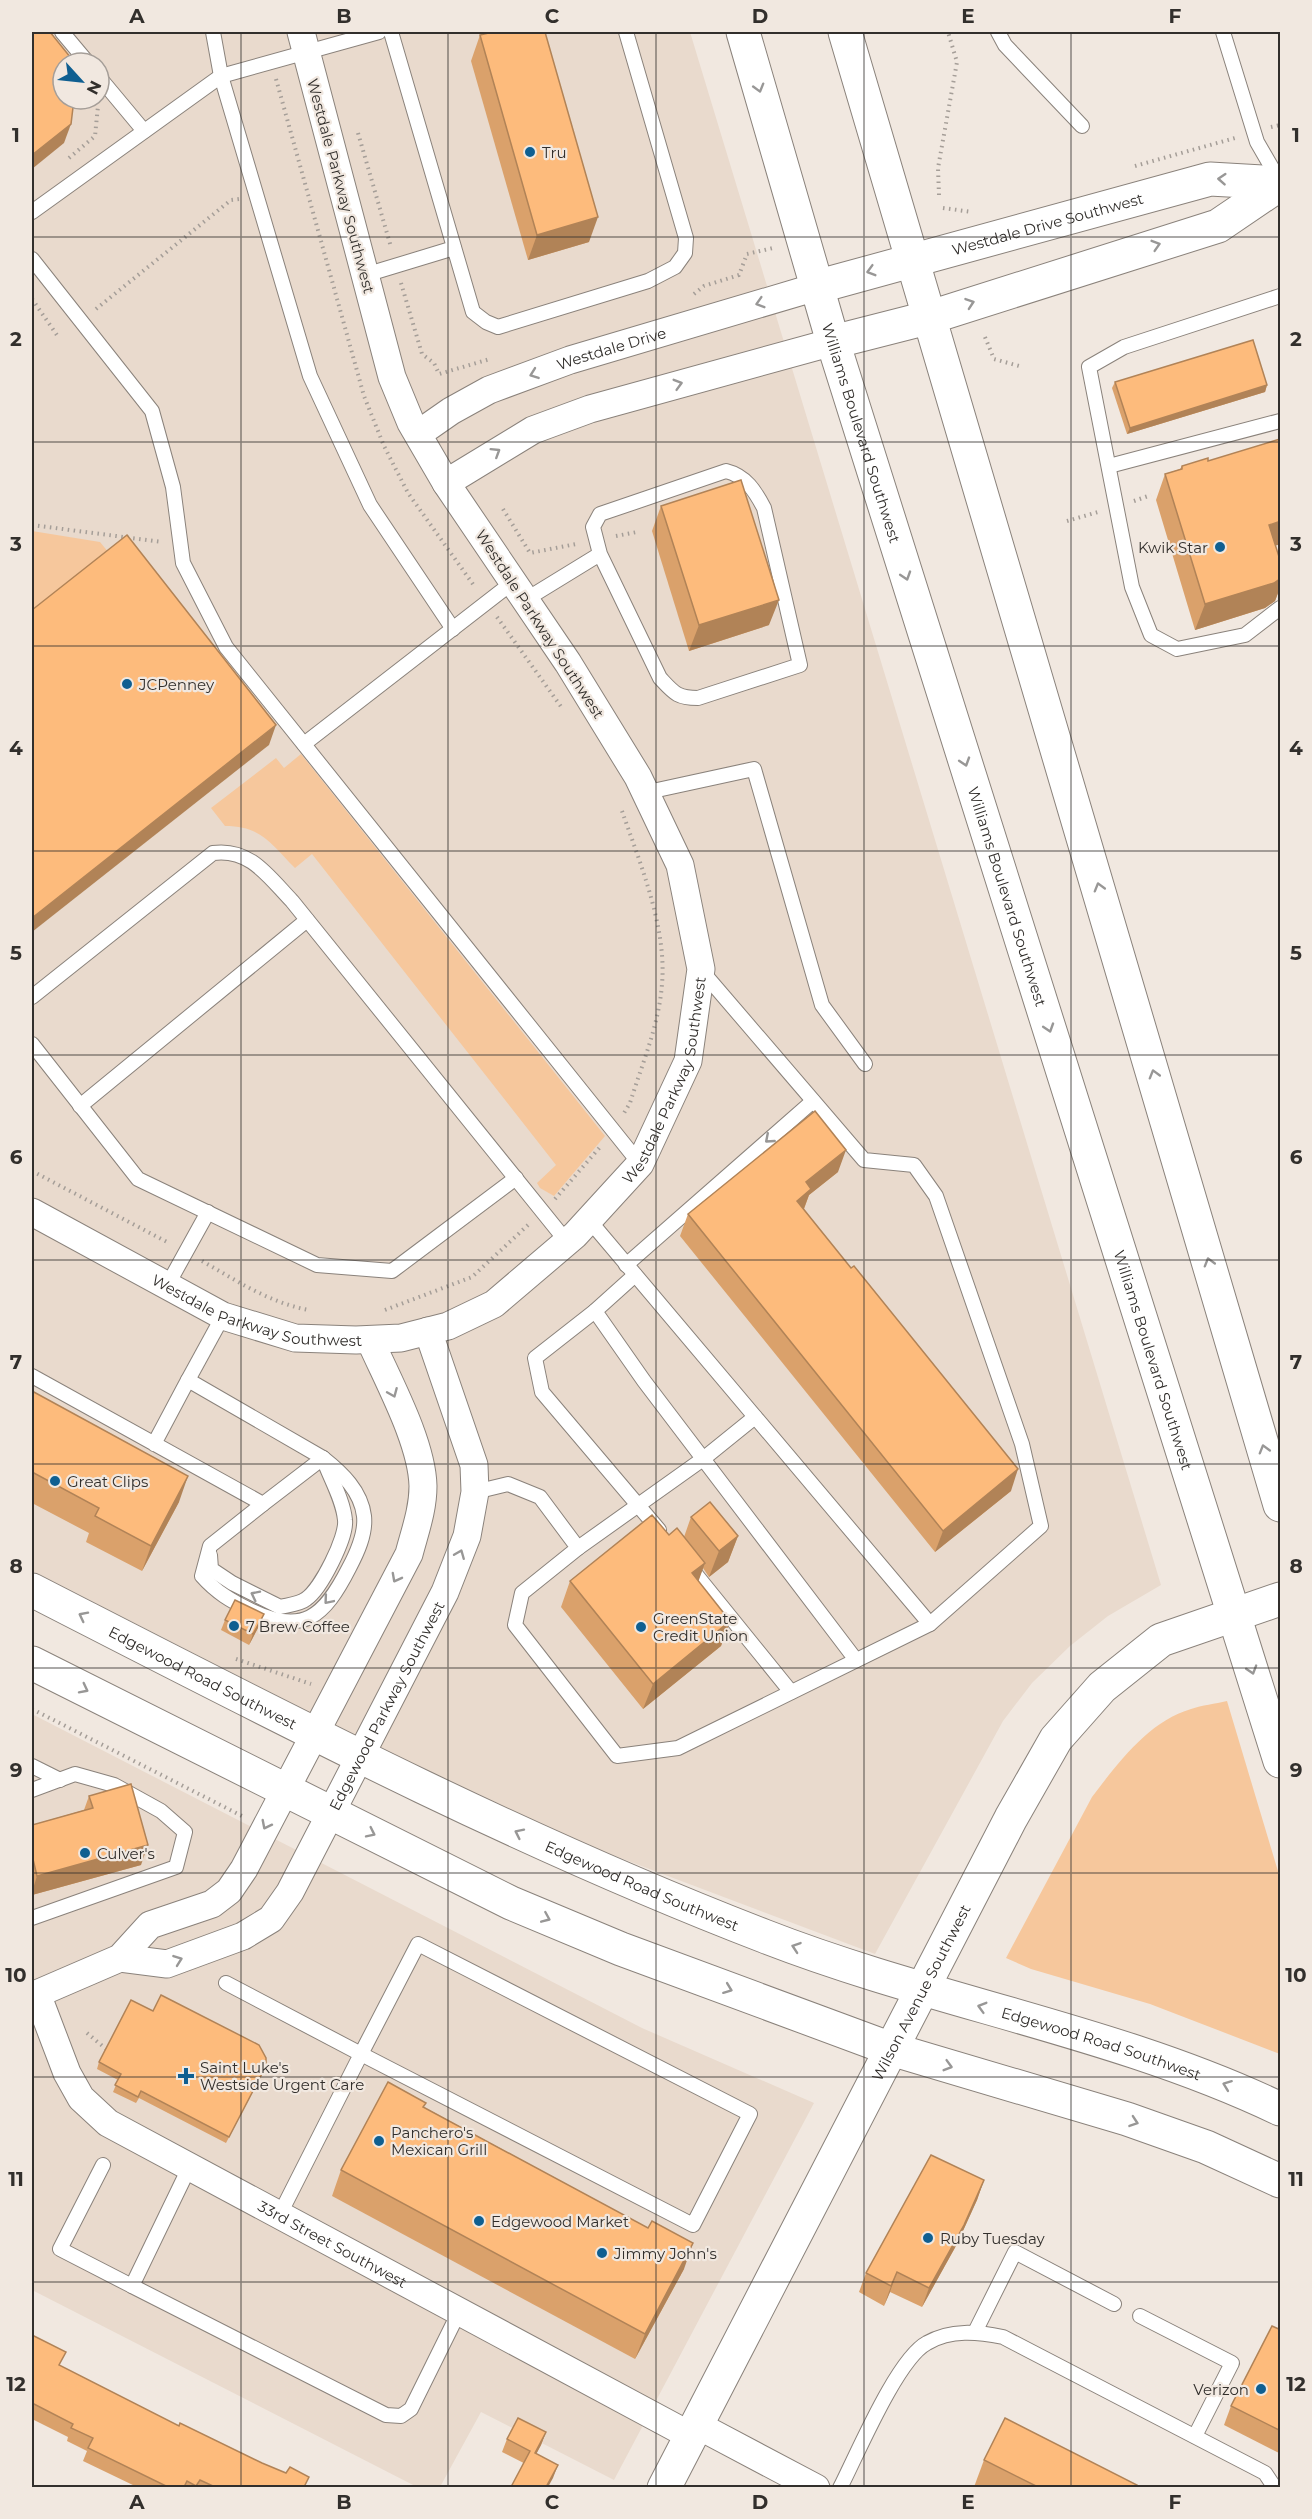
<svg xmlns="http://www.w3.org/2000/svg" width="1312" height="2519" font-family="Montserrat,sans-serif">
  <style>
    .built { fill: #e9dacd; fill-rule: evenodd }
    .green { fill: #f6c79c }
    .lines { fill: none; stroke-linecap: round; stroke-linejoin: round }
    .lane-casing { stroke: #8a827b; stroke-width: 16 }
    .street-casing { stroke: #8a827b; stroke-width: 29 }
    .secondary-casing { stroke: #8a827b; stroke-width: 35 }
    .primary-casing { stroke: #8a827b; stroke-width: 35 }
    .path { stroke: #a59e98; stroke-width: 4; stroke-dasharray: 1.5 4.5; stroke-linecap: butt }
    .lane { stroke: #fff; stroke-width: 14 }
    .street { stroke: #fff; stroke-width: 27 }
    .secondary { stroke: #fff; stroke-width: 33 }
    .primary { stroke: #fff; stroke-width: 33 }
    .wall { fill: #daa16b }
    .shaded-wall { fill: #b18357 }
    .building { fill: #fdbb7c; stroke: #b18357; stroke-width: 1.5 }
    .oneway { stroke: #989796 }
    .grid { fill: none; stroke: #322f2c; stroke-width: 1.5; stroke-opacity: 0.55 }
    .poi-dot { fill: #0f5f91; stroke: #f1e8e0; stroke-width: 2 }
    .labels { text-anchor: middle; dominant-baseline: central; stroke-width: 4.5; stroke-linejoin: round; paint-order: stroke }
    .poi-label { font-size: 15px; fill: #322f2c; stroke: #f1e8e0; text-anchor: start }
    .street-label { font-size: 15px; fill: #322f2c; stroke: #f1e8e0 }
    .neatline { fill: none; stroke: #322f2c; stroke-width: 2 }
    .grid-label { font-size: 20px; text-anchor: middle; font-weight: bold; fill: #322f2c }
  </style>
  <rect width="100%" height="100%" fill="#f1e8e0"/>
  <!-- built -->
  <g class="built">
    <path d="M32,32h658l471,1553 -53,31 -38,30 -38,37 -29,38 -128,233 -350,-132 -493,-251zM63,63h36v36h-36z"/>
    <path d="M32,1714l610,314 172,75 -200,377 -133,-68 -41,75h-23l-385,-197z"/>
  </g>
  <!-- green -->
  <g class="green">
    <path d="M32,531l68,11 9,11 -77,58z"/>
    <path d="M301,754l304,382 -51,60 -14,-8 -3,-5 19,-18 -244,-311 -17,14c-24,-24 -33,-42 -70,-42l-14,-18 65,-50 8,10z"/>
    <path d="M1227,1701l53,177v176l-130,-50 -119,-35 -25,-11 86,-161c25,-33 57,-76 99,-88 11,-4 24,-5 36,-8z"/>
  </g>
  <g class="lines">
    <!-- lane casing -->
    <g class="lane-casing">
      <g id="lane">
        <path d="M62,32l26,31"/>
        <path d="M213,32l8,44 89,300 60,129 83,124"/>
        <path d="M391,32l82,280 13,10 12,5 150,-46 27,-14 10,-14 1,-15 -60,-206"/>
        <path d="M998,32l7,13 77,81"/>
        <path d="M1223,32l34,110 22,38"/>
        <path d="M99,77l45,54"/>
        <path d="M32,212l189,-136 158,-44"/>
        <path d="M32,259l120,152 21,76 10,76 43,84 414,517"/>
        <path d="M365,275l89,-27"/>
        <path d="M1280,296l-156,51 -35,20 43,220 19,48 26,14 68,-14 35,-27"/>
        <path d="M1109,466l171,-45"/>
        <path d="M525,600l75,-46 -7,-27 7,-13 126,-43c20,5 29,20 38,37l36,157 -102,33c-21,0 -24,-5 -38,-20l-60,-124"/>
        <path d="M304,744l209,-162"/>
        <path d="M648,792l106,-23 68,236 43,59"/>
        <path d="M32,997l181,-144c37,-5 55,23 79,48l275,341"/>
        <path d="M32,1044l106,135 179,86 75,6 124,-93"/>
        <path d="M80,1106l227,-186"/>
        <path d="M589,1220l341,404"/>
        <path d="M626,1265l187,-164"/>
        <path d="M635,1275l-40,36 49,70 212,279"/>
        <path d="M167,1286l41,-74"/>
        <path d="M595,1311l-60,47 7,34 117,138"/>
        <path d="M32,1376l231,128 60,-46 -135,-78 -34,64"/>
        <path d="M188,1380l35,-64"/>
        <path d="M475,1492l33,-8 32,13 38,51 -56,45 -7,32 102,131 61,-8 252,-124 111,-98 -19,-82 -86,-248 -22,-31 -50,-5 -163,-190"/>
        <path d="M263,1504l-53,42 -8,30c14,16 29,25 48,34 53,26 74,7 99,-42 8,-15 17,-34 15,-52 -3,-25 -22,-43 -41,-58"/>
        <path d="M578,1548l125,-89 52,-42"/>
        <path d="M210,1555l1,14 21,14 48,24c8,-2 20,-3 26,-8 15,-10 41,-62 39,-79 -2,-21 -15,-42 -22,-62"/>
        <path d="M689,1566l102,126"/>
        <path d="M32,1766l28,14"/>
        <path d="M32,1790l43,-16 39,11 47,26 24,21 -9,35 -144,51"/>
        <path d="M226,1983l135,71 57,-110 332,170 -57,111 -332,-171 -82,162"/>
        <path d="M103,2165l-43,84 72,37"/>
        <path d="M189,2168l-57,118 254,129 15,1 10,-7 48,-97"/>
        <path d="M1140,2316l92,47 -37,73"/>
        <path d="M975,2332l40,-80 99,52"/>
        <path d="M840,2488c17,-33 57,-129 87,-145 24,-14 51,-11 76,-6l262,136 10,15"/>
      </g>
    </g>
    <!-- street casing -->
    <g class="street-casing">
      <g id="street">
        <path id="s1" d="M418,434l33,-23 38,-21 81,-30 246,-73"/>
        <path d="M446,483l87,-53 57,-21 243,-67"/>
        <path id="s2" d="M32,1212l191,104 72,22 61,2 45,-2 47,-12 46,-22 81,-69 65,-71 48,-103 13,-92 -21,-104 -42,-88 -70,-114 -122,-180 -35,-60 -19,-46 -91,-345"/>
        <path id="s3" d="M120,1958l47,6 76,-28 28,-17 19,-27 155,-300 22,-56 8,-44 -1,-27 -46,-134"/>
        <path id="s4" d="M37,1994l30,79 14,25 27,25 583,313"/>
        <path d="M32,1996l88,-38 30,-33 62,-21 17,-13 15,-22 165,-315c6,-23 14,-44 14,-68 -1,-44 -35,-105 -53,-146"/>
        <path d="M697,2425l119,63"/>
      </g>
    </g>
    <!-- secondary casing -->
    <g class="secondary-casing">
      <g id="secondary">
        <path id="s5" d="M816,287l394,-108 70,4"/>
        <path d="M833,342l98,-25 287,-91 62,-42"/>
        <path id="s6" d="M664,2488l347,-670 45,-79 46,-52 59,-47 119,-41"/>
      </g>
    </g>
    <!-- primary casing -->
    <g class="primary-casing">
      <g id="primary">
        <path id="s7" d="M743,32l90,310 447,1419"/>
        <path d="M845,32l435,1473"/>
        <path id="s8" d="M32,1590c240,123 480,249 732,346 169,66 353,95 516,173"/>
        <path d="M32,1663l479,240 110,46 270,100 236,70 79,28 74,34"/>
      </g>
    </g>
    <!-- path -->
    <g class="path">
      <path d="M276,79l88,317 20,50 24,47 67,94"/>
      <path d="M1271,127l9,-2"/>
      <path d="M358,133l33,114"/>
      <path d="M69,158l26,-22 3,-30"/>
      <path d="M1135,166l100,-28"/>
      <path d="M939,195l-1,-27 19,-106 -9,-30"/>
      <path d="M943,208l29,4"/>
      <path d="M401,283l21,71 12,9 5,11 51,-15"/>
      <path d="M694,294l10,-8 35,-11 8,-21 26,-6"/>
      <path d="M32,299l27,39"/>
      <path d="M96,309l135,-109 8,-1"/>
      <path d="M985,337l9,22 25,7"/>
      <path d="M1134,501l17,-6"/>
      <path d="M503,509l27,44 46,-9"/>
      <path d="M1067,521l31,-9"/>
      <path d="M32,525l130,17"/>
      <path d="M616,536l21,-4"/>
      <path d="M497,617l65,91"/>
      <path d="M622,811c18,52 45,117 40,173 -3,41 -20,80 -32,119l-6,10"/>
      <path d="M32,1171l137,72"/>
      <path d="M555,1199l46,-53"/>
      <path d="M202,1261c35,20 68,42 107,49"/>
      <path d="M385,1310l87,-33 56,-52"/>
      <path d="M236,1659l75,25"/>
      <path d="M32,1709l212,108"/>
      <path d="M87,2033l19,16"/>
    </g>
    <!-- lane -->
    <use href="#lane" class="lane"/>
    <!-- street -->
    <use href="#street" class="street"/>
    <!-- secondary -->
    <use href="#secondary" class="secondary"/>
    <!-- primary -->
    <use href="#primary" class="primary"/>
  </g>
  <!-- wall -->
  <g class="wall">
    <path d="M480,35l109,207 -61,18 -57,-199z"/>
    <path d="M1115,382l152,3 -2,7 -138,42 -15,-46z"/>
    <path d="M1208,461l67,85 6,17v22l-6,16 -10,7 -70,22 -39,-130 9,-26 15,-5 2,-3z"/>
    <path d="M661,506l108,119 -80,26 -37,-120z"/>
    <path d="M838,1172l-29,23 -5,14 207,282 -76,61 -255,-316 8,-22z"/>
    <path d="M32,1391l147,111 -37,69 -56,-29 3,-9 -57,-30z"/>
    <path d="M691,1517l47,19 -10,26 -19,15 -6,-9 -5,13 32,40 -9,25 -78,63 -82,-102 9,-26 99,-46 15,2z"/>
    <path d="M264,1614l-4,10 -11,21 -28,-15 4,-10z"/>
    <path d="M89,1796l52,69 -109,30v-70l52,-15z"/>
    <path d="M99,2062l164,10 -37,71 -87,-45 -3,5 -23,-11 5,-12 -21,-11z"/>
    <path d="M424,2107l224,121 36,41 -49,90 -303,-163 9,-26z"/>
    <path d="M984,2180l-7,20 -20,44 -35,63 -32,-15 -6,14 -25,-14 7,-19z"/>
    <path d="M1281,2330v124l-57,-29 7,-19z"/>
    <path d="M32,2335l29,31 118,60 127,61h-169l-54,-26 4,-10 -20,-10 1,-4 -36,-18z"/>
    <path d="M546,2432l-5,13 -5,9 17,24 -51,-26 5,-13z"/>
    <path d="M984,2460l152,27h-162z"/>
  </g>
  <!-- shaded-wall -->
  <g class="shaded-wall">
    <path d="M71,124l-7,19 -32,26v-14z"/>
    <path d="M598,217l-9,25 -61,18 9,-25z"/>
    <path d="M1267,385l-2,7 -138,42 3,-6z"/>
    <path d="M1281,521v23l-21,6 9,-25z"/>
    <path d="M1281,578v7l-6,16 -10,7 -70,22 10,-26z"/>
    <path d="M779,600l-10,25 -80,26 10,-26z"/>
    <path d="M276,725l-7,20 -237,187v-14z"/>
    <path d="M846,1150l-8,22 -29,23 -6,16 -6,-10 9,-19z"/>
    <path d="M1018,1469l-7,22 -76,61 8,-21z"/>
    <path d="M188,1476l-9,26 -37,69 9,-25z"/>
    <path d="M738,1536l-10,26 -19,15 10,-26z"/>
    <path d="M705,1563l-9,25 -4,-15z"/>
    <path d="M264,1614l-4,10 -11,21 4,-11z"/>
    <path d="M730,1621l-9,25 -78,63 10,-25z"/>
    <path d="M148,1845l-7,20 -109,30v-3l5,-16z"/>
    <path d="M984,2180l-7,20 -20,44 -35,63 7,-19z"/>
    <path d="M693,2243l-9,26 -49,90 10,-25z"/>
    <path d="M897,2272l-7,20 -6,14 7,-20z"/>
    <path d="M546,2432l-5,13 -11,21 5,-13z"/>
    <path d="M558,2465l-5,13 -5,9h-2z"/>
  </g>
  <!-- building -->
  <g class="building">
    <path d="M32,32h18l25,31h-12v36h11l-3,25 -39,31z"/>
    <path d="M493,32h52l53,185 -61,18 -57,-200z"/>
    <path d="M1253,340l14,45 -137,43 -15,-46z"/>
    <path d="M1280,439l1,3v79l-12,4 12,38v15l-7,5 -69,21 -40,-130 17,-5v-3l26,-8v3z"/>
    <path d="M741,480l38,120 -80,25 -38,-119z"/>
    <path d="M127,535l149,190 -244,193v-308z"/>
    <path d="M815,1111l31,39 -40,32 5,7 -14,12 54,67 3,-2 164,203 -75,62 -255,-317z"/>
    <path d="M32,1391l156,85 -37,70 -56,-30 4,-8 -67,-36z"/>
    <path d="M710,1502l28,34 -19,15 -28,-34z"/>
    <path d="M652,1515l17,20 8,-7 28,35 -13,10 38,48 -77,63 -83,-103z"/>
    <path d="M235,1600l29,14 -11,20 -28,-14z"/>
    <path d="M131,1784l17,61 -111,31 -5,-21v-30l61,-17 -4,-12z"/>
    <path d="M161,1995l98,50 7,13v8l-37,71 -88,-46 -3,6 -23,-12 6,-11 -22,-12 32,-62 22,11z"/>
    <path d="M388,2082l38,21 -3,4 225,121 4,-7 41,22 -48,91 -304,-164z"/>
    <path d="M931,2155l53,25 -20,45 -35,63 -32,-16 -6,14 -25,-13z"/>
    <path d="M1272,2326l9,4v101l-50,-25z"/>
    <path d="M32,2335l34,17 -7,13 120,61 1,-3 82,40 24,10 4,-6 19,10 -5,10h-89l-15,-7 -4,6 -9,-5 -3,6h-16l-80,-39 5,-10 -22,-10 2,-4 -41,-21z"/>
    <path d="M518,2418l28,14 -11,21 23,12 -12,22h-35l19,-36 -23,-12z"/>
    <path d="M1005,2418l132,67 -1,2h-98l-54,-27z"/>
  </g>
  <!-- one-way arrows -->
  <defs><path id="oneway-chevron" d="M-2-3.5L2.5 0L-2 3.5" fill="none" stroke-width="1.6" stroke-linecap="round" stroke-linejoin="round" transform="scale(1.5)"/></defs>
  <g class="oneway">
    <use href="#oneway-chevron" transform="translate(759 88) rotate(74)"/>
    <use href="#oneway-chevron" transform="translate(1222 179) rotate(-176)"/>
    <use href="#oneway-chevron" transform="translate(1156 245) rotate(-17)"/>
    <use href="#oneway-chevron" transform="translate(871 271) rotate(164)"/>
    <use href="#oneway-chevron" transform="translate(760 303) rotate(163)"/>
    <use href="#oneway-chevron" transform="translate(970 303) rotate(-19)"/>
    <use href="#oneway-chevron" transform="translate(534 374) rotate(160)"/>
    <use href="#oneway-chevron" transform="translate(678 384) rotate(-16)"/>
    <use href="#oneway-chevron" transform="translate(496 452) rotate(-32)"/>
    <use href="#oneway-chevron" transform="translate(906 576) rotate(72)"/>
    <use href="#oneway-chevron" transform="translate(965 762) rotate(72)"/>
    <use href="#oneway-chevron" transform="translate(1099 887) rotate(-106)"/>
    <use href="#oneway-chevron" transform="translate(1049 1028) rotate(72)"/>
    <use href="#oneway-chevron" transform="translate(1154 1074) rotate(-106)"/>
    <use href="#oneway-chevron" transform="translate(769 1139) rotate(139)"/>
    <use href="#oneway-chevron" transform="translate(1209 1262) rotate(-106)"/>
    <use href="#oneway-chevron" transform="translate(393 1393) rotate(67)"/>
    <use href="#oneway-chevron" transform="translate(1264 1449) rotate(-106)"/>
    <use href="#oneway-chevron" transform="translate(460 1554) rotate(-68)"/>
    <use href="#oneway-chevron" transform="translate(396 1578) rotate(118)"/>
    <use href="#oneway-chevron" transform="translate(255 1595) rotate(-153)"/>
    <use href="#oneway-chevron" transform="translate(328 1600) rotate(130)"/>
    <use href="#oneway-chevron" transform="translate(83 1616) rotate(-153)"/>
    <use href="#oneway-chevron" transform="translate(1252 1670) rotate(73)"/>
    <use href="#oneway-chevron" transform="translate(84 1689) rotate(27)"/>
    <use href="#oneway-chevron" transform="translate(266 1825) rotate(117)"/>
    <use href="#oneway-chevron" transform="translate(371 1833) rotate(26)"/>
    <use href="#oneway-chevron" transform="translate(519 1833) rotate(-154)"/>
    <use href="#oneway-chevron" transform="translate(546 1918) rotate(23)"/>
    <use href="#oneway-chevron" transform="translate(796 1947) rotate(-161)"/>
    <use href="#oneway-chevron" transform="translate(178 1960) rotate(-20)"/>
    <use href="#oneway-chevron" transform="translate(728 1989) rotate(21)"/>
    <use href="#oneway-chevron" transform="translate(982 2007) rotate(-164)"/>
    <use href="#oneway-chevron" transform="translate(948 2066) rotate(16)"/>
    <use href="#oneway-chevron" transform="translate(1227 2085) rotate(-159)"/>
    <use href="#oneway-chevron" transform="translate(1134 2122) rotate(19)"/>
  </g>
  <!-- grid -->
  <path class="grid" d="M241,32v2456M448,32v2456M656,32v2456M864,32v2456M1071,32v2456M32,237h1248M32,442h1248M32,646h1248M32,851h1248M32,1055h1248M32,1260h1248M32,1464h1248M32,1668h1248M32,1873h1248M32,2077h1248M32,2282h1248"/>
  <!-- markers -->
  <g class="poi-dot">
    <circle cx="530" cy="152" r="6"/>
    <circle cx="1220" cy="547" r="6"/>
    <circle cx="127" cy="684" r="6"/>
    <circle cx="55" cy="1481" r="6"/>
    <circle cx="234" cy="1626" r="6"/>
    <circle cx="641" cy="1627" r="6"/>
    <circle cx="85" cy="1853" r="6"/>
    <path d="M183 2067h6v6h6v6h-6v6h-6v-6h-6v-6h6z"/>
    <circle cx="379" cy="2141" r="6"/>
    <circle cx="479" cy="2221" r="6"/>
    <circle cx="928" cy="2238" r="6"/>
    <circle cx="602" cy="2253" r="6"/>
    <circle cx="1261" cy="2389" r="6"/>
  </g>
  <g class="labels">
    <!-- poi labels -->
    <g class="poi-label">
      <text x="542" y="152">Tru</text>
      <text x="1208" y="547" text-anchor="end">Kwik Star</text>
      <text x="139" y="684">JCPenney</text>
      <text x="67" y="1481">Great Clips</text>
      <text x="653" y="1618">GreenState<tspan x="653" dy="17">Credit Union</tspan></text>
      <text x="246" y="1626">7 Brew Coffee</text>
      <text x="97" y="1853">Culver's</text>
      <text x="200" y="2067">Saint Luke's<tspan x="200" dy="17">Westside Urgent Care</tspan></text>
      <text x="391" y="2132">Panchero's<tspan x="391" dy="17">Mexican Grill</tspan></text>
      <text x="491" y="2221">Edgewood Market</text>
      <text x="940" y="2238">Ruby Tuesday</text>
      <text x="614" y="2253">Jimmy John's</text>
      <text x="1249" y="2389" text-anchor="end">Verizon</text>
    </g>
    <!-- street labels -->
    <g class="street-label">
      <text transform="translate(341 186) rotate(75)">Westdale Parkway Southwest</text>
      <text stroke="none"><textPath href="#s5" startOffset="240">Westdale Drive Southwest</textPath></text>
      <text stroke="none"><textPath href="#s1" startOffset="213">Westdale Drive</textPath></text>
      <text stroke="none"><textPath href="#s7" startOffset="418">Williams Boulevard Southwest</textPath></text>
      <text transform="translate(540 624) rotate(57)">Westdale Parkway Southwest</text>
      <text stroke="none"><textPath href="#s7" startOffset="904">Williams Boulevard Southwest</textPath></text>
      <text stroke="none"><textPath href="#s2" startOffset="789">Westdale Parkway Southwest</textPath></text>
      <text stroke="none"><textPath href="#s2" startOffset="249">Westdale Parkway Southwest</textPath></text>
      <text stroke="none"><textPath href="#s7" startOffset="1390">Williams Boulevard Southwest</textPath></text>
      <text stroke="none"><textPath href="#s8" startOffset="192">Edgewood Road Southwest</textPath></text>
      <text stroke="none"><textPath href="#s3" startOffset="404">Edgewood Parkway Southwest</textPath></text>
      <text stroke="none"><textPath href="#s8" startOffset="678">Edgewood Road Southwest</textPath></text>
      <text stroke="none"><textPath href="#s6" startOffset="558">Wilson Avenue Southwest</textPath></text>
      <text stroke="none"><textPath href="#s8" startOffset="1164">Edgewood Road Southwest</textPath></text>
      <text stroke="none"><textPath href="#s4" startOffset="405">33rd Street Southwest</textPath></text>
    </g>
  </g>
  <!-- border -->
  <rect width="1312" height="2519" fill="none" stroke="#f1e8e0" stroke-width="66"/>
  <!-- north arrow -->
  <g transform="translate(81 81) rotate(117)"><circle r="28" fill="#f1e8e0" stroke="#a59e98" stroke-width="1.5"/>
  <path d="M0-4.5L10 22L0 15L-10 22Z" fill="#0f5f91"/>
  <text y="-9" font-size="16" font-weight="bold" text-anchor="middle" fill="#322f2c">N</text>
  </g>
  <rect x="33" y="33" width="1246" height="2453" class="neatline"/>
  <g class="grid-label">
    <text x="137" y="23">A</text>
    <text x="344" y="23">B</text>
    <text x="552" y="23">C</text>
    <text x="760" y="23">D</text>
    <text x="968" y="23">E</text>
    <text x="1175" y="23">F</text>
    <text x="16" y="142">1</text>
    <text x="1296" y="142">1</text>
    <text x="16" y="346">2</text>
    <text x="1296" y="346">2</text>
    <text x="16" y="551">3</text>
    <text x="1296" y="551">3</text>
    <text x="16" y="755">4</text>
    <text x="1296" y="755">4</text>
    <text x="16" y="960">5</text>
    <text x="1296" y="960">5</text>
    <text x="16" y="1164">6</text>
    <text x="1296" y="1164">6</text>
    <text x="16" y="1369">7</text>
    <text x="1296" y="1369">7</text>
    <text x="16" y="1573">8</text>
    <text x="1296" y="1573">8</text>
    <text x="16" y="1777">9</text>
    <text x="1296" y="1777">9</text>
    <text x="16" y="1982">10</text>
    <text x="1296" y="1982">10</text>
    <text x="16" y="2186">11</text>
    <text x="1296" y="2186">11</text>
    <text x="16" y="2391">12</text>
    <text x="1296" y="2391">12</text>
    <text x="137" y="2509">A</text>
    <text x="344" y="2509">B</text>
    <text x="552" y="2509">C</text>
    <text x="760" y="2509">D</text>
    <text x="968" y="2509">E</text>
    <text x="1175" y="2509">F</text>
  </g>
</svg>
